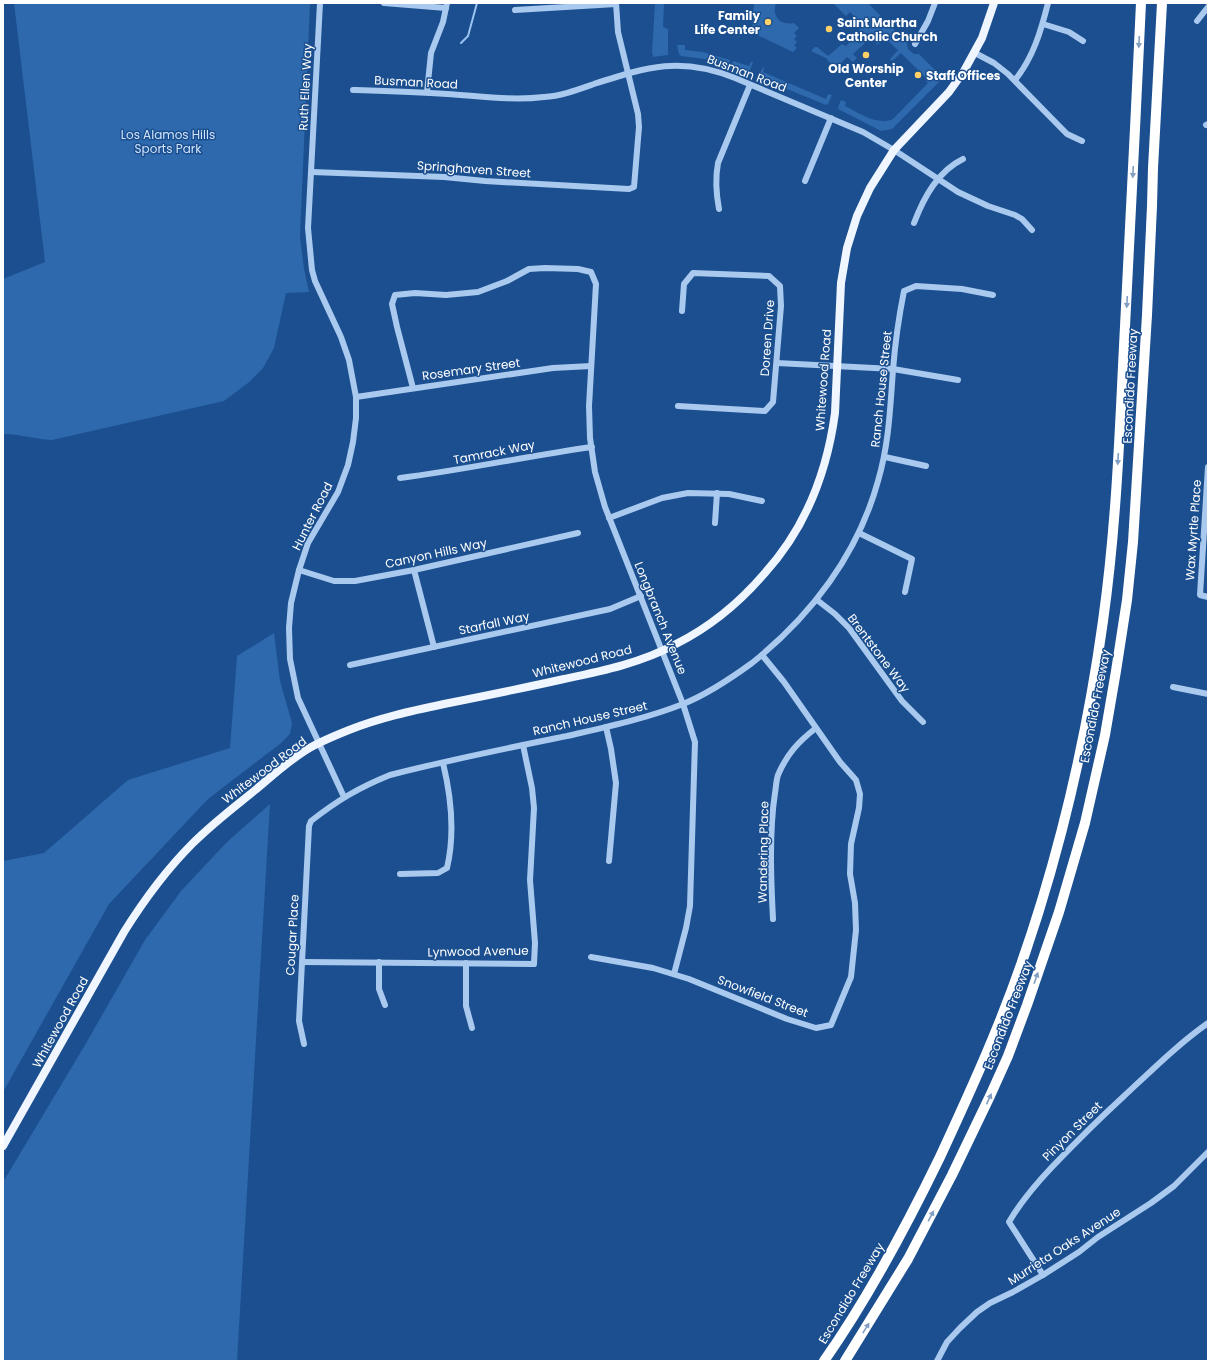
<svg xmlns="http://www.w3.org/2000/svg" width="1211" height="1364" font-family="Poppins,sans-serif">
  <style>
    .green { fill: #2e69ad }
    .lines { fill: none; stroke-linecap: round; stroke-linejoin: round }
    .stream { stroke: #9cc4f0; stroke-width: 2 }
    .minor { stroke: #a9c9ee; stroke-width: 6 }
    .major { stroke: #f0f6ff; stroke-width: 8 }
    .highway { stroke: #fff; stroke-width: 10 }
    .oneway { fill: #829ec1 }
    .poi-dot { fill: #ffd166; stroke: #1b4f8f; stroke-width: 1.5 }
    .labels { text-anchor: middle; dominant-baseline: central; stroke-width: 3; stroke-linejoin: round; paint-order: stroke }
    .poi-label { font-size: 12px; font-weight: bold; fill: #fff; stroke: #1b4f8f; text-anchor: start }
    .street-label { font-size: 12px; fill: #fff; stroke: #1b4f8f }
    .park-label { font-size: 12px; fill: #cfe3fa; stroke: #1b4f8f }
  </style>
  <rect width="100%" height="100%" fill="#1b4f8f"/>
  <!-- green -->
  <g class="green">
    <path d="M14,3h296l-10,234 4,32 5,23 -23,1 -12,55 -11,20 -15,15 -24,18 -172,39c-17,-1 -32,-6 -49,-6v-155l42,-17z"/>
    <path d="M655,3h9l-1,24 5,2v26l-15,2 -1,-5z"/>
    <path d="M754,3h22c-5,13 5,23 18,20l5,5 -5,5 3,3 -3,3 3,3 -3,3 3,3 -4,4 -46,-22v-1l5,-1z"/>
    <path d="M833,3h35l39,40 1,6 6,5h5l24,24 -51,51 -11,2 -41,-21 -2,-2 3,-8 5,2 -1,4c14,7 32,20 48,13l35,-36 -2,-2 1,-2 -26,-26 -9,8 -2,-2 8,-9 -13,-12 -8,7 -1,-5h-5l-2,2 -10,-11v-1l4,-4 -1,-2 -12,-12 -4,4z"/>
    <path d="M854,32l11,11 -12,11 4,4 -4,4 -6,-5 -12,12 -9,-11 -15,-7 4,-4h2l11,9 14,-12 4,2 6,-6 -3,-3z"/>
    <path d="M677,45h8v5l18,2 27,8 -2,5 -16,-5 -31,-4 -2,-2z"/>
    <path d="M733,61l16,5 2,-4h2l-4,11 -18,-7z"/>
    <path d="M763,67l1,1 -1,4 63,27 2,-5 4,1 -4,9 -2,1 -66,-27 -1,-2z"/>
    <path d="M274,633l6,48 12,42 -2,11 -10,10 -72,55 -99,105 -106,188v-231l41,-8 84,-73 102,-32 7,-92z"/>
    <path d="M270,804l-33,557h-234v-179l82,-137 60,-105 36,-49 46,-49z"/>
  </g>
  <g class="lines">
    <!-- stream -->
    <path class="stream" d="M461,43l7,-7 9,-33"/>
    <!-- minor -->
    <g class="minor">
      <path d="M320,3l-12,225 4,42 3,11 26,56 8,23 7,37v21l-3,24 -5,23 -10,27 -30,51 -9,27 -8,33 -2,25 1,31 8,39 46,99"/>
      <path d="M384,3l62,5"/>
      <path d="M515,10l101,-6"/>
      <path d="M1197,21l11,-14"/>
      <path d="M1043,24l26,8 14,9"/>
      <path d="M915,44l13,-23 7,-18"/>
      <path d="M975,53l19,10 14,11 59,60 15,7"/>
      <path d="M1015,80c18,-22 26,-49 33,-77"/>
      <path d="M353,90c31,1 63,2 94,4 32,2 65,7 97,3 17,-1 33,-7 50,-13 53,-17 86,-28 141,-6l128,54 31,18 64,42 30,14 27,9 7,4 10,11"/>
      <path d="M427,92l4,-39 12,-31 4,-19"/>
      <path d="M1206,125l2,-1"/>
      <path d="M312,172l132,5 41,4 144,8 5,-2 5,-60 -1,-13 -20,-82 -2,-29"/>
      <path d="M805,181l26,-63"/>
      <path d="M719,209c-3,-16 -4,-30 -1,-46l32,-78"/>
      <path d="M914,223c10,-26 24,-52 49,-64"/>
      <path d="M777,363l116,6 65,11"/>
      <path d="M413,388l-16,-61 -5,-23 3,-9 20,-2 31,2 32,-3 29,-11 22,-12 16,-1 33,1 13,3 5,12 -7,122 1,32 5,34 10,35 78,197 12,38 -5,164 -4,22 -12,46"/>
      <path d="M356,397l197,-29 38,-2"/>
      <path d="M678,406l87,5 8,-9 8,-96 -1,-20 -11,-10 -76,-3 -9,11 -2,27"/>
      <path d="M885,457l41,9"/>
      <path d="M1208,467l-8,128 8,2"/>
      <path d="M400,478c64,-8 127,-22 192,-31"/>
      <path d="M609,518l53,-20 26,-5 41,1 33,7"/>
      <path d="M715,523l2,-30"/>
      <path d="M859,533l53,26 -7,33"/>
      <path d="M299,570l35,11h21l59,-11 164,-37"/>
      <path d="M414,570l20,77"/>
      <path d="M817,600l18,14 14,14 53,73 21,21"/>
      <path d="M350,665l260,-56 31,-13"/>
      <path d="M1173,687l35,7"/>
      <path d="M606,727l5,22 5,34 -7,78"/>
      <path d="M400,874l38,-1 9,-5c8,-34 4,-72 -4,-105"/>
      <path d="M773,919c-2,-39 -4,-87 2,-126 1,-5 1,-12 3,-18 9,-21 20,-33 38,-47"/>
      <path d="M591,957l62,11 36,11 98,40 29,9 15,-3 20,-48 5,-47 -1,-27 -5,-29 1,-30 8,-36 1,-14 -4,-14 -16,-18 -56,-80 -22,-27"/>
      <path d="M302,962l232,2 1,-21 -5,-63 4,-72 -2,-20 -9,-43"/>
      <path d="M379,962v27l6,16"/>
      <path d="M466,963v43l6,22"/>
      <path d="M304,1044l-5,-23 10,-195 2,-5c27,-21 47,-33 79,-46 58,-15 118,-27 177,-39 39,-9 78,-17 116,-32 25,-10 47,-25 69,-41 59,-47 106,-109 126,-182 11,-38 12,-71 15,-111 2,-26 6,-54 11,-79l12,-5 46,3 31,6"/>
      <path d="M1043,1275l-34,-53c12,-21 27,-38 43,-55 23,-24 47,-48 71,-70 28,-26 54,-52 85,-74"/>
      <path d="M937,1361l10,-19 13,-14 17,-16 13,-9 23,-11 30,-17 36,-23 19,-15 53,-34 23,-17 34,-34"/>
    </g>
    <!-- major -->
    <path class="major" d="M3,1146l121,-214c20,-32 42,-62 69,-89 19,-19 40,-35 61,-52 17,-14 33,-29 52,-41 13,-8 28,-14 43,-20 30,-12 62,-19 95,-26 40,-8 80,-16 120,-25 38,-8 77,-16 112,-35 34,-17 63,-41 88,-70 41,-45 63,-102 71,-161l6,-130 6,-35 10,-32 13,-28 24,-38 55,-58 15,-21 18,-33 12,-35"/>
    <!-- highway -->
    <g class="highway">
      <path d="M824,1361c45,-64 82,-134 116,-204 19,-41 38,-82 55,-124 53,-129 89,-274 108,-412 12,-85 16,-170 20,-255 7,-121 12,-242 18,-363"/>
      <path d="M845,1361l63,-102 44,-84 38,-79 18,-40 19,-51 32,-93 26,-89 20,-88 11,-64 11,-71 6,-58 14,-227 5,-109 1,-38 9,-165"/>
    </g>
  </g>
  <!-- one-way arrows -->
  <defs><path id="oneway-solid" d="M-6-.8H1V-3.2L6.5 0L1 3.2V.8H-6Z"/></defs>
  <g class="oneway">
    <use href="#oneway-solid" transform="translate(1139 42) rotate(93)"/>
    <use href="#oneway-solid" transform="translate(1133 172) rotate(93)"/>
    <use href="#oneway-solid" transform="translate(1127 302) rotate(93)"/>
    <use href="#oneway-solid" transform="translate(1118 459) rotate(93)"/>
    <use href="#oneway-solid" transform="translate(1036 978) rotate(-71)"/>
    <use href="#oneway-solid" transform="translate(989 1099) rotate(-65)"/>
    <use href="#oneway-solid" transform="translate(931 1216) rotate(-62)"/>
    <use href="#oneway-solid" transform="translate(866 1328) rotate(-58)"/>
  </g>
  <!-- markers -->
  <g class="poi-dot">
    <circle cx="768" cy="22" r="4"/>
    <circle cx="829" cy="29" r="4"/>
    <circle cx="866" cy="55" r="4"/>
    <circle cx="918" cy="75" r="4"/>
  </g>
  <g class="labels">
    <!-- poi labels -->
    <g class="poi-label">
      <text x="760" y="15" text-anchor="end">Family<tspan x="760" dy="14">Life Center</tspan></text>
      <text x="837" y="22">Saint Martha<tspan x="837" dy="14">Catholic Church</tspan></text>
      <text x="866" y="68" text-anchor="middle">Old Worship<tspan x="866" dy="14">Center</tspan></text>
      <text x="926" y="75">Staff Offices</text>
    </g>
    <!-- street labels -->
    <g class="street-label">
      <text transform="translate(747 73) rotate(21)">Busman Road</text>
      <text transform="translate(416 82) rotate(3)">Busman Road</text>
      <text transform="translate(305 87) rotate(-87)">Ruth Ellen Way</text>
      <text transform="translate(474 169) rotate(4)">Springhaven Street</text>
      <text transform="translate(767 338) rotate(-86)">Doreen Drive</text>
      <text transform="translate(471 369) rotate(-8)">Rosemary Street</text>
      <text transform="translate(823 380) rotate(-86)">Whitewood Road</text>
      <text transform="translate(1130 386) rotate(-87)">Escondido Freeway</text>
      <text transform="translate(881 389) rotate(-84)">Ranch House Street</text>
      <text transform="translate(494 452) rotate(-11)">Tamrack Way</text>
      <text transform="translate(312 516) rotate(-63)">Hunter Road</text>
      <text transform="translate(1193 530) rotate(-86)">Wax Myrtle Place</text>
      <text transform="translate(436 553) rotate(-12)">Canyon Hills Way</text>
      <text transform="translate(661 618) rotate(68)">Longbranch Avenue</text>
      <text transform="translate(494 623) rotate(-12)">Starfall Way</text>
      <text transform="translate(879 653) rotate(53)">Brentstone Way</text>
      <text transform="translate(582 661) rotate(-14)">Whitewood Road</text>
      <text transform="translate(1095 706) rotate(-79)">Escondido Freeway</text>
      <text transform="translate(590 718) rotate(-13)">Ranch House Street</text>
      <text transform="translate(264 770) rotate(-37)">Whitewood Road</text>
      <text transform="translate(763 852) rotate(-89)">Wandering Place</text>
      <text transform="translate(292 935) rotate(-87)">Cougar Place</text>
      <text transform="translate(478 951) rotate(-1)">Lynwood Avenue</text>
      <text transform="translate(763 996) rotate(21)">Snowfield Street</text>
      <text transform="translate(1008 1015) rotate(-69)">Escondido Freeway</text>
      <text transform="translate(60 1022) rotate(-61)">Whitewood Road</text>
      <text transform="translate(1072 1131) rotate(-45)">Pinyon Street</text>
      <text transform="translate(1064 1246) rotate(-33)">Murrieta Oaks Avenue</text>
      <text transform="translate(851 1293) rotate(-59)">Escondido Freeway</text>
    </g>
    <!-- park labels -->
    <g class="park-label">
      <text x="168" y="134">Los Alamos Hills<tspan x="168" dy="14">Sports Park</tspan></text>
    </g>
  </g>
  <!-- border -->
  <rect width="1211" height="1364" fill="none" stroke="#ffffff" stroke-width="8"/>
</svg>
